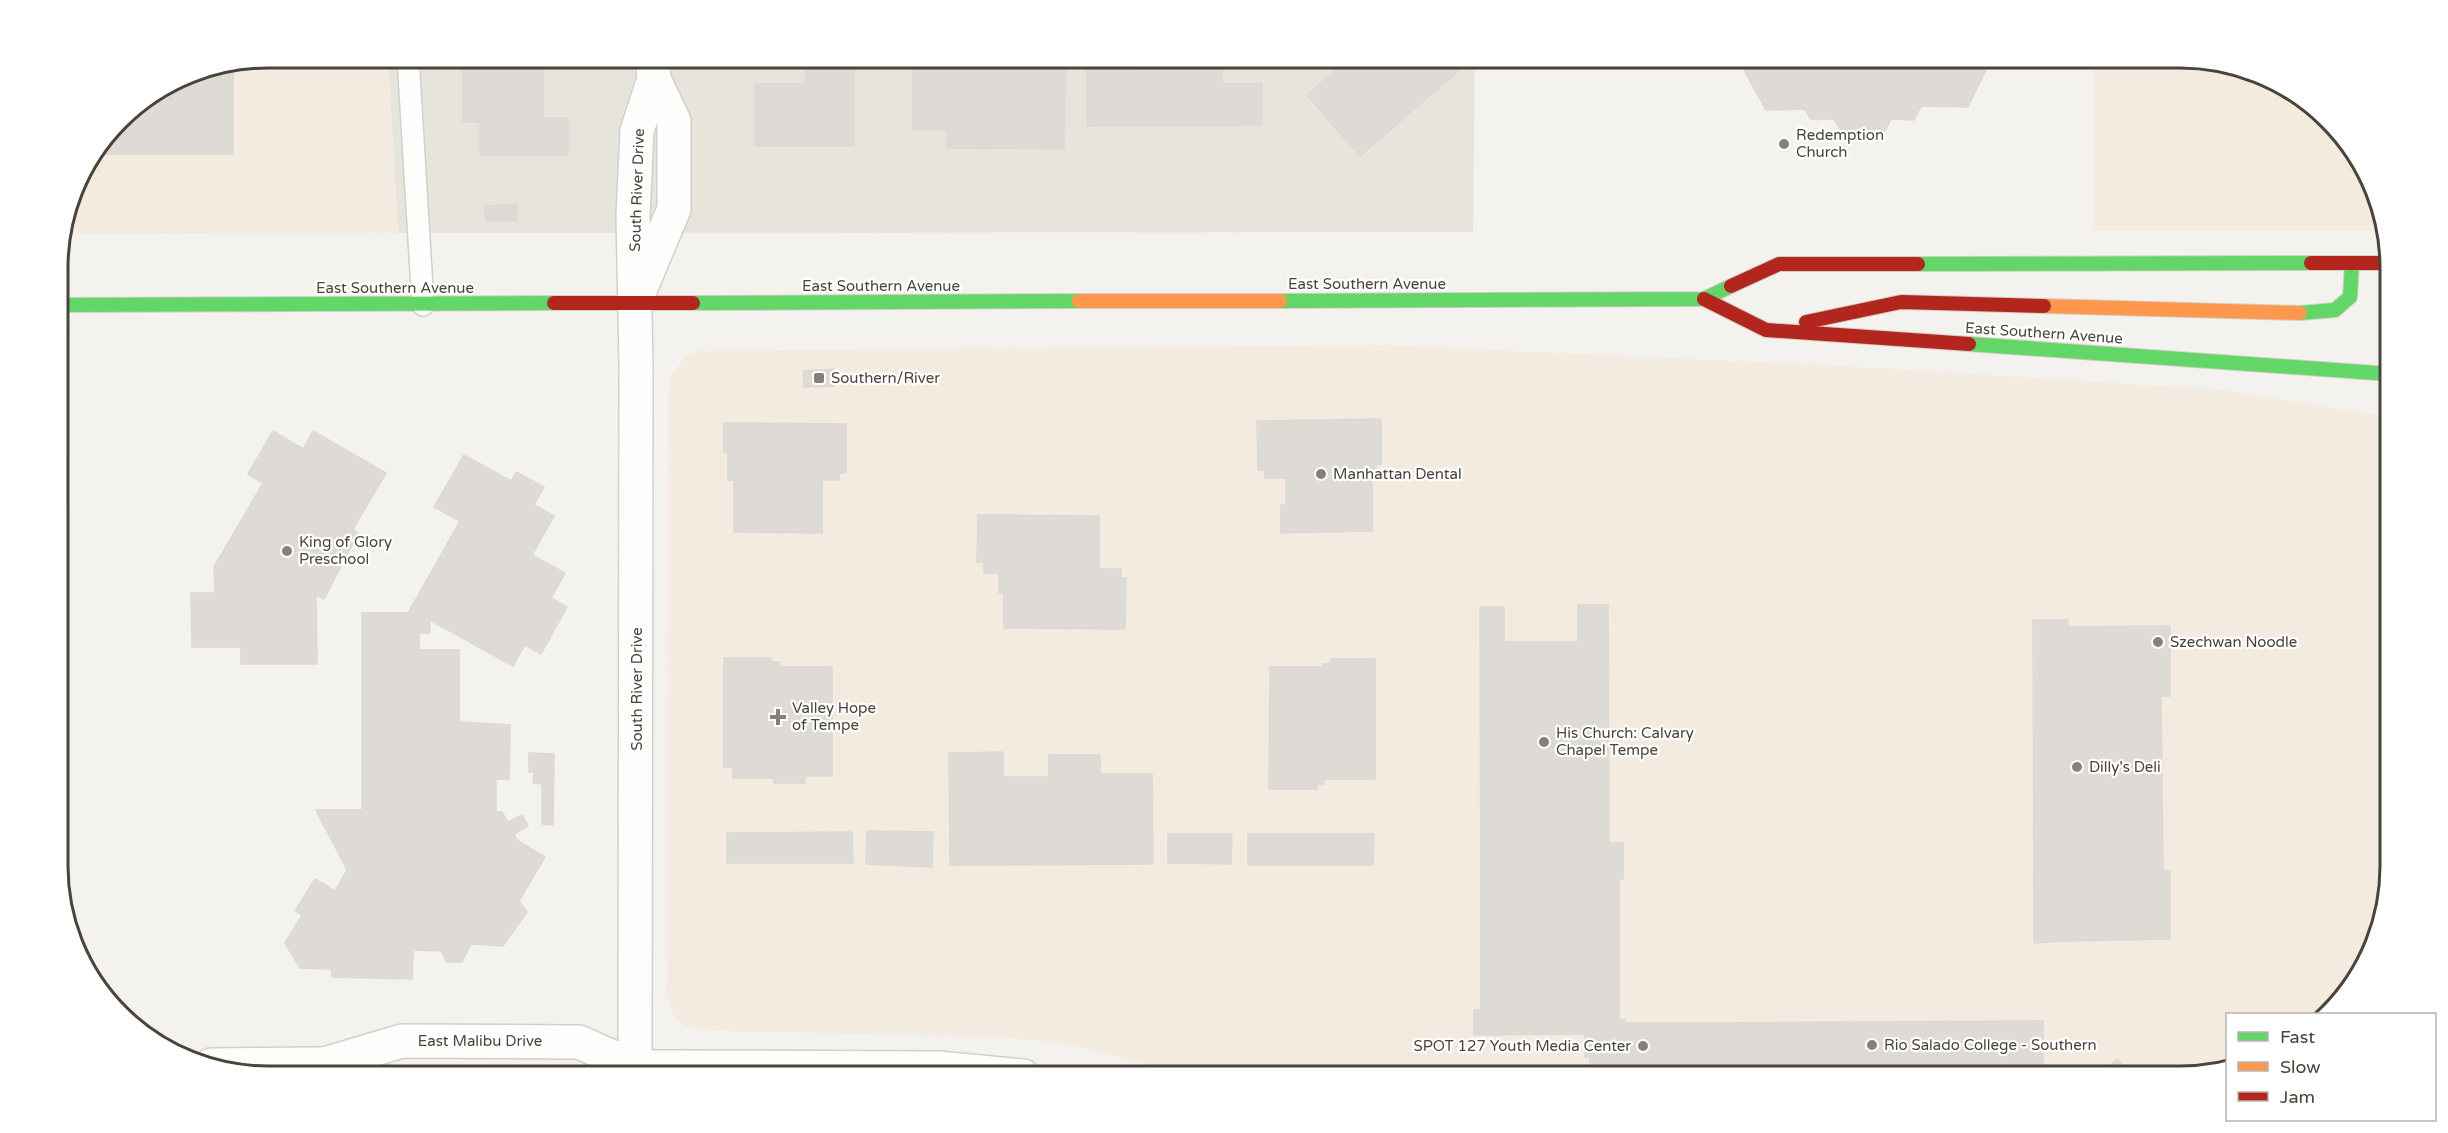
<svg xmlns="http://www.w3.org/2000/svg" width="2448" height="1133" font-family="'Varela Round',sans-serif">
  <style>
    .residential { fill: #e7e4dc }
    .commercial { fill: #f3ebdf }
    .building { fill: #dedbd6; stroke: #dcd9d4; stroke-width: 1.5 }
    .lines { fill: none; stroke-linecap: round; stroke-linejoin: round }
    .lane-casing { stroke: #d2d0cb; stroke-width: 24 }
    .street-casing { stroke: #d2d0cb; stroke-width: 36 }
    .fast-casing { stroke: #d3cfc5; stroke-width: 16 }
    .slow-casing { stroke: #d3cfc5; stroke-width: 16 }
    .jam-casing { stroke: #d3cfc5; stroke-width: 16 }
    .lane { stroke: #fdfdfc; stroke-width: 21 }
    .street { stroke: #fdfdfc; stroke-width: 33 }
    .fast { stroke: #63d668; stroke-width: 14 }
    .slow { stroke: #ff974d; stroke-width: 14 }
    .jam { stroke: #b3261e; stroke-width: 14 }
    .poi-dot { fill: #868178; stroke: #fff; stroke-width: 2 }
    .labels { text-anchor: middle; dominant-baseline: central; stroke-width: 4.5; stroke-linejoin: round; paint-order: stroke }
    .poi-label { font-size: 15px; fill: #4b4439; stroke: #fff; text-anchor: start }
    .street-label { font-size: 15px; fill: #4b4439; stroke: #fff }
    .rim { fill: none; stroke: #4b4439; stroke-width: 3 }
  </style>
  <rect width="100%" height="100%" fill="#f4f2ee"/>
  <!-- residential -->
  <path class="residential" d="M388,57h1087l-2,175 -1075,1z"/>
  <!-- commercial -->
  <g class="commercial">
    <path d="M267,57h121l10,176 -335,1 16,-60 49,-65 59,-36z"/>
    <path d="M2094,57h87l81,16 86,66 37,92h-292z"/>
    <path d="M1387,345l456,21 381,24 166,27 1,449 -16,81 -36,57 -12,10h-99l-1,50 -33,12h-1008l-70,-20 -60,-14 -56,-5 -284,-6 -15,-1 -18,-5 -10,-11 -6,-18 2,-616 17,-25 13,-4z"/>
  </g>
  <!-- building -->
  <g class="building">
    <path d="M480,57h63v61h25v37h-88v-33h-17v-61h17z"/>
    <path d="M1010,57h55l-1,92 -117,-1v-18l-34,-1v-68l97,1z"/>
    <path d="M1351,57h105l8,9 -104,90 -53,-61z"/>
    <path d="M1737,57h255l-24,50 -47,-1 -7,14 -23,-1 -8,15 -40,-1 -9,-14h-24l-5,-10 -39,1z"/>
    <path d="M806,60h48v86h-99v-62h51z"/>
    <path d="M1087,60h48v9h87v15h40v41l-175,1z"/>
    <path d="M233,64v90h-139l34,-45 59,-36z"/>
    <path d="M517,204v17h-31l-1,-15z"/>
    <path d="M834,369l1,17 -31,1 -1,-16z"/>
    <path d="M1381,419v45h-5v15h-4v52l-91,2v-28h5v-27h-21v-8h-7l-1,-49z"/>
    <path d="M724,423l122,1v49h-7v7h-17v53l-88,-1v-52h-6v-28h-4z"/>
    <path d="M273,431l30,18 10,-18 73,42 -33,56 5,5 -34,65 -8,-4 1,69h-76v-17h-49l-1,-54h24l-1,-26 49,-84 -15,-9z"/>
    <path d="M464,455l47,26 5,-9 28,15 -10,18 20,11 -22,39 33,18 -14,25 16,9 -26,47 -16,-9 -12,21 -83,-46v13h-11v17h40v72l51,3 -1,54h-13v33h6l6,10 14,-7 6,11 -14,8 4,7 27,16 -26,44 8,11 -24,34 -32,-2 -9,18h-15l-6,-11 -28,-1 -1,29 -80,-2v-8l-32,-1 -15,-25 17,-28 -7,-4 20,-32 20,12 12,-21 -31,-60h46v-197h46l52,-92 -26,-14z"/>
    <path d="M978,515l121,1v53h22v9h5l-1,51 -121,-1v-35h-5v-20h-15v-11h-7z"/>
    <path d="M1578,605h30l1,238h14v36h-4v140h-34v15l-111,1v-25h7l-1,-403h24v35h74z"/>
    <path d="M2033,620h35v6l-8,1 3,314 -29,2z"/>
    <path d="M2170,626v70h-9l2,175h7v68l-107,2 -3,-314z"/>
    <path d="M724,658h47v4h9v5h52v109h-27v7h-31v-5h-41v-11h-9z"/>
    <path d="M1331,659h44v120h-51v5h-7v5h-48l1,-122h53v-3h7z"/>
    <path d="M1003,752v25h46v-22h51v19h52l1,90 -203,1 -1,-112z"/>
    <path d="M529,753l25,1 -1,71 -11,-1v-40l-9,-1 1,-11h-5z"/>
    <path d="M867,831l66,1 -1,35 -66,-3z"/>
    <path d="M852,832l1,31h-126v-30z"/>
    <path d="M1168,834h64l-1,30 -63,-1z"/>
    <path d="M1248,834h126l-1,31h-125z"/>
    <path d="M1585,1019h34l6,1v3h75v53h-110v-19h-5z"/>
    <path d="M2043,1021v45l-22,1 1,9h-322v-53z"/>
    <path d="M2117,1059l16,17h-33z"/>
  </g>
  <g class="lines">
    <!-- lane casing -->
    <g class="lane-casing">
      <path id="lane" d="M408,57l15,248"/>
    </g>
    <!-- street casing -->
    <g class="street-casing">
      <g id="street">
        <path d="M640,290l34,-81v-88l-20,-42 -1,-11"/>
        <path d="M324,1064l78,-23 177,1 56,25"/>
        <path d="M211,1065l113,-1 42,12"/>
        <path d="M616,1075l19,-8h46l258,1 84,8"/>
        <path d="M635,1076l1,-711 -3,-150 4,-84 17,-52"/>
      </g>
    </g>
    <!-- fast casing -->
    <g class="fast-casing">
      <g id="fast">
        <path d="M1918,264l393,-1"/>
        <path d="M1280,301l424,-2 27,-13"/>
        <path d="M693,303l386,-2"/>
        <path d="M58,305l496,-2"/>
        <path d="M2300,313l35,-3 15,-13 2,-34"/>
        <path d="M1969,344l421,30"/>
      </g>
    </g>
    <!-- slow casing -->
    <g class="slow-casing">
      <g id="slow">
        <path d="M1079,301h201"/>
        <path d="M2044,306l256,7"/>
      </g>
    </g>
    <!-- jam casing -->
    <g class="jam-casing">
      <g id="jam">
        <path d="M2311,263h78"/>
        <path d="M1731,286l48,-22h139"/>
        <path d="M1704,299l62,31 203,14"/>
        <path d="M554,303h139"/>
        <path d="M1806,322l95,-20 143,4"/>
      </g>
    </g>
    <!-- lane -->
    <use href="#lane" class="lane"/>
    <!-- street -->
    <use href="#street" class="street"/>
    <!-- fast -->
    <use href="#fast" class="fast"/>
    <!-- slow -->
    <use href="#slow" class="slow"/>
    <!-- jam -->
    <use href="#jam" class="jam"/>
  </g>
  <!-- markers -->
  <g class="poi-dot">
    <circle cx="1784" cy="144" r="6"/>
    <rect x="813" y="372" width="12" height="12" rx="3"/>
    <circle cx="1321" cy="474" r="6"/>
    <circle cx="287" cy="551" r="6"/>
    <circle cx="2158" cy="642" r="6"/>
    <path d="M775 708h6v6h6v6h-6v6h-6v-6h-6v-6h6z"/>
    <circle cx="1544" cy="742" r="6"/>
    <circle cx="2077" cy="767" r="6"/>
    <circle cx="1872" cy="1045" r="6"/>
    <circle cx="1643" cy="1046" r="6"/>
  </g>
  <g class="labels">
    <!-- poi labels -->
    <g class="poi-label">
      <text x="1796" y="135">Redemption<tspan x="1796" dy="17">Church</tspan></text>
      <text x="831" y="378">Southern/River</text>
      <text x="1333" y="474">Manhattan Dental</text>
      <text x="299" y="542">King of Glory<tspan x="299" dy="17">Preschool</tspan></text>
      <text x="2170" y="642">Szechwan Noodle</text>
      <text x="792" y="708">Valley Hope<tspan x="792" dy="17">of Tempe</tspan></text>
      <text x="1556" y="733">His Church: Calvary<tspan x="1556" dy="17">Chapel Tempe</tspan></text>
      <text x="2089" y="767">Dilly's Deli</text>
      <text x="1884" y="1045">Rio Salado College - Southern</text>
      <text x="1631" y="1046" text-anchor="end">SPOT 127 Youth Media Center</text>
    </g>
    <!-- street labels -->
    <g class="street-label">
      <text transform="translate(637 190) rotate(-88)">South River Drive</text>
      <text x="1367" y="284">East Southern Avenue</text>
      <text x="881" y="286">East Southern Avenue</text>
      <text x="395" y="288">East Southern Avenue</text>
      <text transform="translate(2044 333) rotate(4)">East Southern Avenue</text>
      <text transform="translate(637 689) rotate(-90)">South River Drive</text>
      <text x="480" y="1041">East Malibu Drive</text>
    </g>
  </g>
  <!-- crop -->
  <path d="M0 0H2448V1133H0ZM268 68H2180A200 200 0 0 1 2380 268V866A200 200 0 0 1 2180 1066H268A200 200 0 0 1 68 866V268A200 200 0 0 1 268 68Z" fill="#fff" fill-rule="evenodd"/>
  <path class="rim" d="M268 68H2180A200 200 0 0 1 2380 268V866A200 200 0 0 1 2180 1066H268A200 200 0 0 1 68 866V268A200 200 0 0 1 268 68Z"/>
  <!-- legend -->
  <rect x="2226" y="1013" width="210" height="108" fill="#ffffff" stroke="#b7b4b0" stroke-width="1.5"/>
  <rect x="2238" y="1032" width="30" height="9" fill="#63d668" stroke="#b7b4b0" stroke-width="1.5"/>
  <text x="2280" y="1043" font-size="18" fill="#4b4439">Fast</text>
  <rect x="2238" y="1062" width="30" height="9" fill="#ff974d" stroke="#b7b4b0" stroke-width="1.5"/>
  <text x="2280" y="1073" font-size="18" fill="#4b4439">Slow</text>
  <rect x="2238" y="1092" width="30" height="9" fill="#b3261e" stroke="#b7b4b0" stroke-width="1.5"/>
  <text x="2280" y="1103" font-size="18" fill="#4b4439">Jam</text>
</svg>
